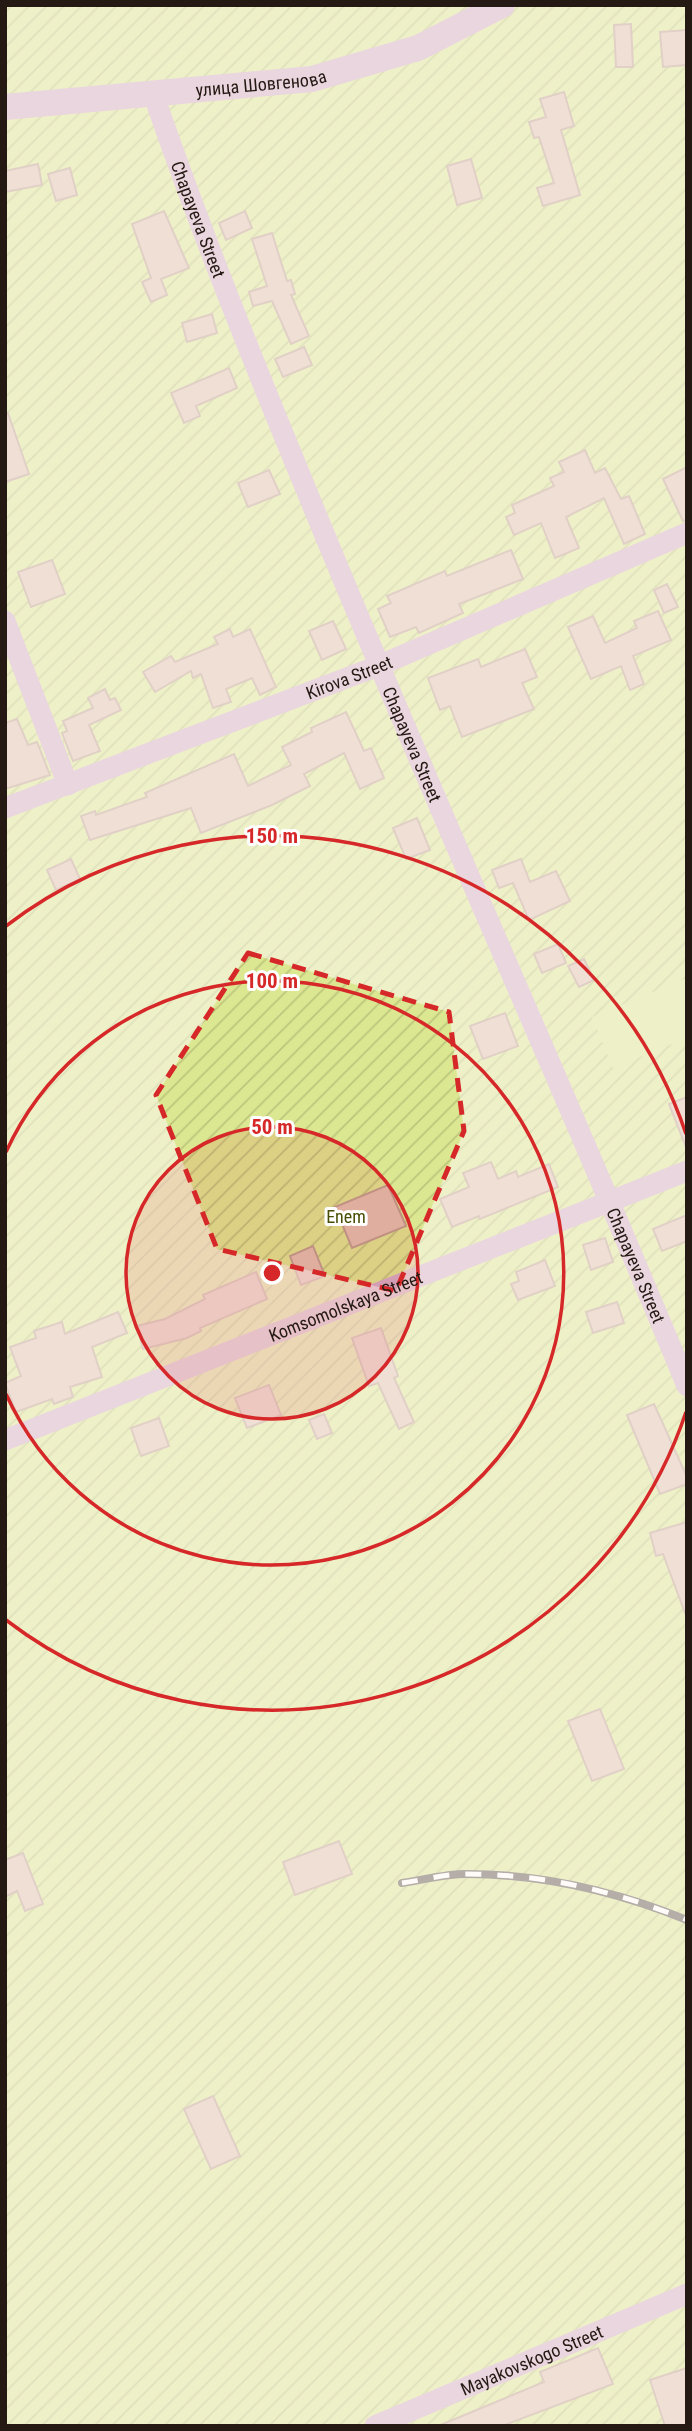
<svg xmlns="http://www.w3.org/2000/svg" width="692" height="2431" font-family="'Roboto Condensed',sans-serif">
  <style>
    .garden { fill: url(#garden-furrows) }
    .pitch { fill: #dce791 }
    .building { fill: #e1c1b0; stroke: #bea08f; stroke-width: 2 }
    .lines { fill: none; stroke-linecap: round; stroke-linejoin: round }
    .minor { stroke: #d3aec6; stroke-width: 21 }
    .tertiary { stroke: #d3aec6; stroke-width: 26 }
    .rail-casing { stroke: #5c524d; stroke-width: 8 }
    .rail { stroke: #fff; stroke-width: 5; stroke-dasharray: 16; stroke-linecap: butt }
    .marked { fill: none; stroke: #d62828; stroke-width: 5; stroke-dasharray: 14 9; stroke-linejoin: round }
    .ring { fill: none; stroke: #d62828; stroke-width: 3.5 }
    .labels { text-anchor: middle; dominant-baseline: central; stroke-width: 6; stroke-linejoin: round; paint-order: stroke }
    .street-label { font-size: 18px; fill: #241913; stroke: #fff }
    .park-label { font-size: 18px; fill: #494e04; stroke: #fff }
    .centre { fill: #d62828; stroke: #fff; stroke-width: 3.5 }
    .ring-label { font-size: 21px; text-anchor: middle; font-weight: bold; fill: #d62828; stroke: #fff; stroke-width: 6; stroke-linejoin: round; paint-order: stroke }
  </style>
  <defs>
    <pattern id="garden-furrows" width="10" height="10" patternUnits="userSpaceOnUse" patternTransform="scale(1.75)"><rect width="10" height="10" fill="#dce791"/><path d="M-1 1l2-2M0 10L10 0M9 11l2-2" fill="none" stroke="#bdc67c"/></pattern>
  </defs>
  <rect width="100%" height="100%" fill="#fef8f4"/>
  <!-- garden -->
  <rect class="garden" x="5" y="5" width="682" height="2421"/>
  <!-- pitch -->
  <path class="pitch" d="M687,978v60l-74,30 -21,-51z"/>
  <!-- building -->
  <g class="building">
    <path d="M631,24l2,43h-17l-2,-42z"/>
    <path d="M687,30v35l-24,2 -3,-35z"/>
    <path d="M564,92l10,34 -13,4 19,65 -37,11 -6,-18 17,-5 -15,-46 -5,1 -5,-16 17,-5 -6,-18z"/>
    <path d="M471,159l11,39 -25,7 -10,-39z"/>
    <path d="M38,164l4,21 -37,7v-21z"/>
    <path d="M70,168l7,27 -21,6 -8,-27z"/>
    <path d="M164,211l25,57 -28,11 6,16 -16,7 -9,-20 9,-4 -19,-54z"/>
    <path d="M245,211l7,17 -26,12 -7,-17z"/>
    <path d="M272,233l15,48 4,-1 4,14 -4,1 18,41 -18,8 -19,-43 -19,5 -4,-14 18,-6 -15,-47z"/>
    <path d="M212,314l5,19 -30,9 -5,-19z"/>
    <path d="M304,347l8,18 -29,12 -8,-18z"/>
    <path d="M229,368l8,20 -41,18 4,10 -16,7 -13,-30z"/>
    <path d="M8,413l21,61 -24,8v-68z"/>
    <path d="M585,450l10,23 10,-5 16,31 8,-3 16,38 -21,10 -20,-46 -38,19 13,31 -24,10 -14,-35 -27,12 -8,-18 9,-4 -3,-8 42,-19 -4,-8 14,-6 -5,-10z"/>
    <path d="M687,467v53l-4,1 -20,-42z"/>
    <path d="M269,470l11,24 -32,13 -10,-24z"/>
    <path d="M511,550l12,29 -64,25 4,9 -44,20 -3,-6 -26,10 -12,-28 13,-6 -4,-7 58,-25 2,5z"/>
    <path d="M52,560l13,34 -34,13 -13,-35z"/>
    <path d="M667,584l11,23 -14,6 -10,-23z"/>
    <path d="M658,611l13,29 -38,16 11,28 -14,6 -9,-24 -30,13 -23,-52 25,-11 12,27 32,-15 -3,-7z"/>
    <path d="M333,621l13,28 -24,11 -13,-29z"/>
    <path d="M230,629l3,8 17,-8 26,58 -16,8 -8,-17 -26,11 5,13 -18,6 -12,-34 -8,4 -2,-7 -36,21 -12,-20 28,-16 4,6 43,-18 -4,-7z"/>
    <path d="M525,649l12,28 -15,6 12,26 -72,28 -12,-31 -10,4 -12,-32 50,-19 3,8z"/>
    <path d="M105,689l5,11 5,-2 6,12 -32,15 11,26 -27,10 -11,-28 5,-2 -4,-10 30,-13 -5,-10z"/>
    <path d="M346,712l18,39 7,-3 13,30 -24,11 -16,-36 -40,21 6,12 -38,19 -71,28 -10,-25 -101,32 -9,-24 14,-5 1,4 51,-18 -2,-4 89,-39 14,32 43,-21 -9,-18 30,-15 -1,-4z"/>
    <path d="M17,719l11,26 9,-3 13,33 -45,14v-66z"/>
    <path d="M417,818l13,32 -24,9 -13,-31z"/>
    <path d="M71,859l9,20 -24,11 -9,-20z"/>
    <path d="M521,859l9,23 26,-11 14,30 -41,19 -16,-37 -14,5 -7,-18z"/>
    <path d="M558,944l8,19 -24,10 -8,-19z"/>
    <path d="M584,959l10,21 -15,7 -11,-21z"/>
    <path d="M505,1013l13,33 -35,13 -13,-33z"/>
    <path d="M687,1097v49l-1,1 -17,-43z"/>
    <path d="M491,1162l7,17 18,-8 2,6 31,-13 9,23 -78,32 -1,-3 -27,11 -12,-28 29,-12 -6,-14z"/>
    <path d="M388,1185l18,41 -54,22 -17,-41z"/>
    <path d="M687,1215v26l-25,10 -9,-22z"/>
    <path d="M605,1238l8,24 -22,8 -8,-25z"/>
    <path d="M313,1246l12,30 -24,9 -11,-29z"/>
    <path d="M545,1260l10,26 -37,14 -7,-16 8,-3 -3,-9z"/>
    <path d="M256,1272l11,27 -67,29 1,3 -14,7 -44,11 -6,-23 28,-7 40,-20 -2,-4z"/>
    <path d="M617,1302l7,21 -31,10 -7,-21z"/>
    <path d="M118,1312l9,21 -35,14 10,30 -32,10 3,10 -19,7 -2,-5 -36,13 -11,-29 16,-7 -11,-29 26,-9 -2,-7 28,-9 3,12z"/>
    <path d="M381,1328l17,48 -4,2 20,44 -15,7 -21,-46 -9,3 -17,-48z"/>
    <path d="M269,1385l12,30 -34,13 -12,-30z"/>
    <path d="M654,1404l33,73v7l-27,10 -33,-79z"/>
    <path d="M324,1414l8,19 -15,6 -8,-19z"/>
    <path d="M159,1418l10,28 -28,10 -10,-28z"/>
    <path d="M687,1522v90l-2,1 -22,-59 -7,2 -6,-23z"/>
    <path d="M600,1709l24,60 -32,12 -24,-60z"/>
    <path d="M339,1841l13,33 -57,21 -12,-33z"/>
    <path d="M23,1853l20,51 -18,7 -8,-20 -12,6v-37z"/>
    <path d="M213,2096l27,60 -29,13 -27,-60z"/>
    <path d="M598,2348l15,36 -111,42h-64l106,-44 -4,-10z"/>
    <path d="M687,2368v58h-22l-15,-46z"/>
  </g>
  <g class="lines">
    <!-- minor -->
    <g class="minor">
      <path id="s1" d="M154,96c45,131 96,258 149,386 123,303 259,601 384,904"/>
      <path d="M5,621l63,164"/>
      <path id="s2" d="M5,808l373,-142 309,-133"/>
      <path id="s3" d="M5,1440l682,-269"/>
      <path id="s4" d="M375,2426l312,-132"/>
    </g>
    <!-- tertiary -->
    <path class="tertiary" id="s5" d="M5,107l307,-28 106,-31 84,-43"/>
    <!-- rail casing -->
    <g class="rail-casing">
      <path id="rail" d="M402,1883c21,-3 43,-9 64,-9 77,0 150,17 221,46"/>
    </g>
    <!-- rail -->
    <use href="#rail" class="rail"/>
  </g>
  <!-- marked area -->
  <path d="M0 0H692V2431H0ZM248,953l201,59 15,119 -68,160 -179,-42 -61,-154z" fill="#fef8f4" fill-opacity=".55" fill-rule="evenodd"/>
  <path class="marked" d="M248,953l201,59 15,119 -68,160 -179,-42 -61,-154z"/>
  <!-- distance rings -->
  <circle cx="272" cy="1273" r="146" fill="#d62828" fill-opacity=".12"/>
  <g class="ring">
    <circle cx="272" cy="1273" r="146"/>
    <path d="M6 1152A292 292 0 1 1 6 1394"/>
    <path d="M686 1412A437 437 0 0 1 6 1620M6 926A437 437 0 0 1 686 1134"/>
  </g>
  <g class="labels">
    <!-- street labels -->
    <g class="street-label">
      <text stroke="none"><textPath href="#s5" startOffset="257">улица Шовгенова</textPath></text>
      <text stroke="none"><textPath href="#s1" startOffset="131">Chapayeva Street</textPath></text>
      <text stroke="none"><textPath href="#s2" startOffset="368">Kirova Street</textPath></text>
      <text stroke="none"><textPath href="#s1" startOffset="698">Chapayeva Street</textPath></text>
      <text stroke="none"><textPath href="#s1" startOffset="1265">Chapayeva Street</textPath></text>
      <text stroke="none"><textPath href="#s3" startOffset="366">Komsomolskaya Street</textPath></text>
      <text stroke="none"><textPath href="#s4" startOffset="170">Mayakovskogo Street</textPath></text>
    </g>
    <!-- park labels -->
    <g class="park-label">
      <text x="346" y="1216">Enem</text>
    </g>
  </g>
  <circle cx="272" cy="1273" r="10" class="centre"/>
  <g class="ring-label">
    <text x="272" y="843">150 m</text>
    <text x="272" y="988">100 m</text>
    <text x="272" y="1134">50 m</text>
  </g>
  <!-- border -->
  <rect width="692" height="2431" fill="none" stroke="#241913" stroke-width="14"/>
</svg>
